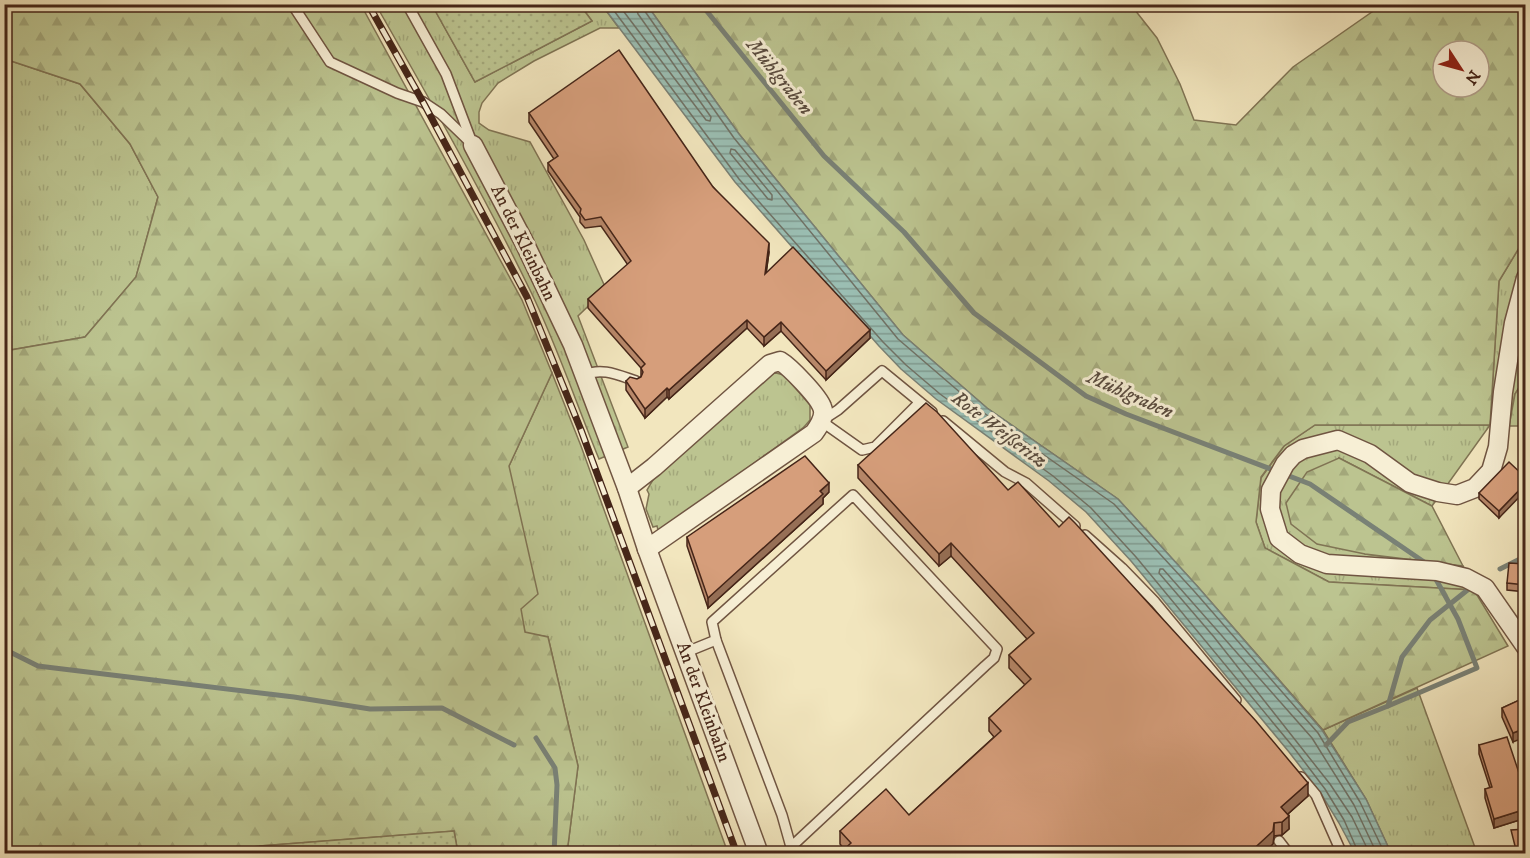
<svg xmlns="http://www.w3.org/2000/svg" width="1530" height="858" font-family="'IM FELL DW Pica',serif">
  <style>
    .grass { fill: url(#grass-tufts); stroke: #807454; stroke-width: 1.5 }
    .forest { fill: url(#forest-firs); stroke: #807454; stroke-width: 1.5; fill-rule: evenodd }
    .garden { fill: url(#garden-dots); stroke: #807454; stroke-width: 1.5 }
    .water { fill: url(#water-rules); stroke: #798176; stroke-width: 1.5 }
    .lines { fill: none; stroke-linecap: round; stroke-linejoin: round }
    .shore { stroke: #707266; stroke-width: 1.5 }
    .stream { stroke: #798176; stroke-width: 5 }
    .service-casing { stroke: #705542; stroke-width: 12 }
    .minor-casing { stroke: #705542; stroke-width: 21 }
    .service { stroke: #f7efd5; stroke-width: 9 }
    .minor { stroke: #f7efd5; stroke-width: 18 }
    .rail-casing { stroke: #452518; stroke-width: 7 }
    .rail { stroke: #f7efd5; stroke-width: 4.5; stroke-dasharray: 14; stroke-linecap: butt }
    .wall { fill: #b8886a; stroke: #452518; stroke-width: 1.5 }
    .shaded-wall { fill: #966f56; stroke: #452518; stroke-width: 1.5 }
    .building { fill: #d69e7b; stroke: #452518; stroke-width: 1.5 }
    .labels { text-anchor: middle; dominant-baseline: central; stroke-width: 6; stroke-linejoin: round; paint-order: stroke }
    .street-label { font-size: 18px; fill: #452518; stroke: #f7efd5 }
    .water-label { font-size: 20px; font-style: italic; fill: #5a4c3f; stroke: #f7efd5 }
  </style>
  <defs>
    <pattern id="grass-tufts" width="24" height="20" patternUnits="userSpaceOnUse" patternTransform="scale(1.5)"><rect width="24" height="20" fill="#bcc490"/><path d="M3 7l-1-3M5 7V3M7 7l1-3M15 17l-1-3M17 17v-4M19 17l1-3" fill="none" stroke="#a3a87b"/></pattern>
    <pattern id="forest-firs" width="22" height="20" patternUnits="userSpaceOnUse" patternTransform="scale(1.5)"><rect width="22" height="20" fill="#bcc490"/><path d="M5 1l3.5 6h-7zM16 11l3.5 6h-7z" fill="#a3a87b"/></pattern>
    <pattern id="garden-dots" width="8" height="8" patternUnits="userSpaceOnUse" patternTransform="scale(1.5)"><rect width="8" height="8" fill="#bcc490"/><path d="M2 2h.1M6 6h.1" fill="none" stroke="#a3a87b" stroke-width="1.8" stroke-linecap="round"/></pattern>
    <pattern id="water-rules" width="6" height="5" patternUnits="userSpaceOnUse" patternTransform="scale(1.5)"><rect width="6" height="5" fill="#9bbfb4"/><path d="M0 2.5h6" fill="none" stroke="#809b91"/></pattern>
  </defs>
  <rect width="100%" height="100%" fill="#f2e6be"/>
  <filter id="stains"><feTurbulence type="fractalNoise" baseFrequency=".00333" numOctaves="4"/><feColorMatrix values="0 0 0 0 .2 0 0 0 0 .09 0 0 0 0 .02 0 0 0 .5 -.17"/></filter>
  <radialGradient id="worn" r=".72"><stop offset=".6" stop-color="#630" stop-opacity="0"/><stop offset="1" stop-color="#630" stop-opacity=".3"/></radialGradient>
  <!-- grass -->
  <g class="grass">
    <path d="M376,5h56l43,77 117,-61 -12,-16h22l17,23h-19l-66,33 -36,22 -16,20 -3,9v11l10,7 41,12 54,98 22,49 -28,27 50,131 -29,12c-23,-56 -42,-114 -69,-169 -47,-97 -101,-192 -154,-285z"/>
    <path d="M5,59l75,25 50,60 28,53 -22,80 -51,60 -80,14z"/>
    <path d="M1525,238v140l-10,16 -6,32 -19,-1 -58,81 -93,-48 26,96 98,12 11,24 -145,-8 -64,-34 -9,-26 5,-44 23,-32 31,-21h175l9,-144z"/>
    <path d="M552,373l29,73 147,407h-161l11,-87 -30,-129 -23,-4 -5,-24 -11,-143z"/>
    <path d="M776,373l8,2 26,30v15l-6,7 -141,102 -5,1 -1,-4 -4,1 -7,-18 3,-15 -2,-4 7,-12 116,-104z"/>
    <path d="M1417,688l60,165h-86l-25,-54 -43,-69z"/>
    <path d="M260,846l3,7 -67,1z"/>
  </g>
  <!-- forest -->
  <g class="forest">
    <path d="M5,5h356l161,295 30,73 -43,93 29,128 -17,15 4,23 23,5 30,129 -11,87h-109l-4,-22 -194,15 -64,8 -191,-1v-502l80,-14 51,-60 22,-80 -28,-53 -50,-60 -75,-25z"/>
    <path d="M647,5h484l26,33 23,46 14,36 42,5 57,-58 86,-60 1,-2h145v233l-26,43 -9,144h-175l-31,21 -23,31 -5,45 9,26 64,34 145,8 34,56 -185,84 -125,-143 -80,-88 -131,-91 -84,-73 -164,-201zM1443,51h36v36h-36z"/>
    <path d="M1525,378v48h-16l6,-32z"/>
    <path d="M1339,458l93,48 31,60 -98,-12 -48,-10 -26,-20 -5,-21 21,-31z"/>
  </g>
  <!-- garden -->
  <g class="garden">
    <path d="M432,5h148l12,16 -117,61z"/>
    <path d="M454,831l4,22 -195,1 -3,-8z"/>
  </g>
  <!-- water -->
  <path class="water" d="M602,5h45l92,129 164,201 84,73 131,91 80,88 124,143 44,69 25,54h-36l-16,-30 -19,-31 -31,-40 -158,-191 -45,-49 -37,-31 -113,-82 -35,-30 -22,-23 -144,-164z"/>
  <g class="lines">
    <!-- shore -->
    <g class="shore">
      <path d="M609,4l130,175 144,163 23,23 34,29 113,82 38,32 45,49 158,191 31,41 19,31 15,34"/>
      <path d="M618,4l88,116 4,1 1,-4 -73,-103 -3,-10"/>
      <path d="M643,4l1,6 90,128 164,201 86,74 130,91 80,87 124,142 42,69 25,52"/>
      <path d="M731,149l4,1 37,45v5l-4,-1 -38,-46z"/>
      <path d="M1367,854l-1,-8 -14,-29 -22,-33 -116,-147 -55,-64 1,-4h3l149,169 42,67 23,49"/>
    </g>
    <!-- stream -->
    <g class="stream">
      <path d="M701,4l123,152 80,76 70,81 112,83 40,18 184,70 117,80"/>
      <path d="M1500,569l26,-13"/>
      <path d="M4,649l34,17 256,31 76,12 72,-1 72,37"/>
      <path d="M1388,706l89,-38 -19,-49 -25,-45"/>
      <path d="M536,738l19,30 2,17 -3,69"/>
      <path d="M1326,745l22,-23 40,-16 14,-49 28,-37 40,-32"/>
    </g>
    <!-- service casing -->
    <g class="service-casing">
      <g id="service">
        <path d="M292,4l38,58 67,31 26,9 18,12 32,31"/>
        <path d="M407,4l39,70 25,66"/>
        <path d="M584,375c18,-8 34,0 52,6"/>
        <path d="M920,402l-45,45 -13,3 -41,-29 17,-11 44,-39 50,41"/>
        <path d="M943,421l62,51 21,11 49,43"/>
        <path d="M853,495l144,154 -3,9 -9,8 -194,181 -9,-32 -66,-175 -4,-18z"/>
        <path d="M1085,535l37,33 33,34 81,98"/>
        <path d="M684,653l32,-13"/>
        <path d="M1301,777l15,18 26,59"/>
        <path d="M1279,841l10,13"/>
      </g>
    </g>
    <!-- minor casing -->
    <g class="minor-casing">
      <g id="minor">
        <path d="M473,145l51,97 49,103 54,143 20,61 112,305"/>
        <path d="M1526,278l-12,45 -11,69 -5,55 -7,24 -16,17 -18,7 -19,-3 -28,-9 -40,-29 -32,-14 -35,9 -10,6 -8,9 -14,26 -1,19 9,29 21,16 27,10 110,7 29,7 19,10 41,59"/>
        <path d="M627,488l27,-21 116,-103 10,-3c10,6 38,35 42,46 4,9 -3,19 -8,26l-167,116"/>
      </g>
    </g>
    <!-- service -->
    <use href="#service" class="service"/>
    <!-- minor -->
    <use href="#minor" class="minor"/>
    <!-- rail casing -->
    <g class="rail-casing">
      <path id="rail" d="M368,4l55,98 104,195 54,133 156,424"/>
    </g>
    <!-- rail -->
    <use href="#rail" class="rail"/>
  </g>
  <!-- wall -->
  <g class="wall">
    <path d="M529,113l184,74 56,65 -3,21 104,65 -44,42 -45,-49 -17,15 -17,-18 -78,71 -2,-2 -22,21 -19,-28v-9l11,-2 4,-2v-9l-53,-60v-9l40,-34 -27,-39 -16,2 -5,-6v-5l-32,-46v-8l6,-4 -25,-37z"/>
    <path d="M858,465l150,25 300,306 -20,18 1,15 -7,6 -8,1 -1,8 -11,10h-423l5,-5 -4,-5v-13l69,-16 85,-78 -5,-6v-13l36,-33 -16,-17v-13l18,-16 -76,-83 -12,10 -81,-88z"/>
    <path d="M1526,478l-27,40 -20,-19v-6z"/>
    <path d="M829,492l-6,6v6l-115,104 -21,-62v-9z"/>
    <path d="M1526,564v28l-19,-2v-7z"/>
    <path d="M1526,697l-13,45 -11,-25v-9z"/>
    <path d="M1479,745l42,34 5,-1v40l-32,10 -9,-30v-9l5,-1 -11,-34z"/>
  </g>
  <!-- shaded-wall -->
  <g class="shaded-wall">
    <path d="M769,243v9l-4,30v-8z"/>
    <path d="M747,320v8l-78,71v-9z"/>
    <path d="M781,322v9l-17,15v-9z"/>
    <path d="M870,330v8l-44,42v-9z"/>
    <path d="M667,388v9l-22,21v-9z"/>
    <path d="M829,483v9l-6,6v6l-115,104v-10z"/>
    <path d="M1526,483v7l-27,28v-7z"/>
    <path d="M951,543v13l-12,10v-12z"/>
    <path d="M1526,728v9l-13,5v-9z"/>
    <path d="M1308,783v13l-27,24v-13z"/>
    <path d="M1526,809v9l-32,10v-9z"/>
    <path d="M1289,816v13l-7,6v-13z"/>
    <path d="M1274,823v13l-1,8 -11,10h-14z"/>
  </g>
  <!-- building -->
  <g class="building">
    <path d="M619,50l94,137 56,56 -4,31 28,-27 77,83 -44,41 -45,-49 -17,15 -17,-17 -78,70 -2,-2 -22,21 -19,-28 4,-4 7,2 4,-2 2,-5 -2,-4 4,-4 -57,-65 43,-38 -30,-44 -16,3 -5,-7 1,-4 -33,-46 10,-7 -29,-43z"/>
    <path d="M926,403l11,9 71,78 10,-8 41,45 10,-10 6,6 181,198 52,62 -27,24 8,9 -7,6 -8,1 -1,8 -25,23h-409l12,-11 -11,-12 46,-42 23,26 92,-84 -12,-13 42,-39 -22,-24 25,-22 -83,-90 -12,11 -81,-89z"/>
    <path d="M805,456l24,27 -9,8 3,3 -115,104 -21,-61z"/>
    <path d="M1509,462l17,16v5l-27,28 -20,-18z"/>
    <path d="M1509,563l17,1v21l-19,-2z"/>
    <path d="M1526,697v31l-13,5 -11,-25z"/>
    <path d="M1507,737l14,42 5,-1v31l-32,10 -9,-30 7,-2 -13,-42z"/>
    <path d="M1526,829v25h-9l-6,-24z"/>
  </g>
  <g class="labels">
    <!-- street labels -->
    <g class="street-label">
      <text transform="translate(523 243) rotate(64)">An der Kleinbahn</text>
      <text transform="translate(703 702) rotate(70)">An der Kleinbahn</text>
    </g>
    <!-- water labels -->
    <g class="water-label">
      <text transform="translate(779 77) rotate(51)">Mühlgraben</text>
      <text transform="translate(1130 395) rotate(24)">Mühlgraben</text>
      <text transform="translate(999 430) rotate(37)">Rote Weißeritz</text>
    </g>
  </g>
  <!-- margin -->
  <rect width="1530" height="858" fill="none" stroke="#f2e6be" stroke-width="24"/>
  <rect x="6" y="6" width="1518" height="846" fill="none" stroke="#452518" stroke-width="3"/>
  <rect x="12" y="12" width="1506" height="834" fill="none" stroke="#452518" stroke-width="1.5"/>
  <!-- north arrow -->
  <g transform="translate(1461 69) rotate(126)"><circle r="28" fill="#f7efd5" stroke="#b09e89" stroke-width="1.5"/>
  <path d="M0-4.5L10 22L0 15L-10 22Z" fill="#8f2418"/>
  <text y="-9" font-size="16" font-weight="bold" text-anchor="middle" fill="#452518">N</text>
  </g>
  <rect width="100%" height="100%" filter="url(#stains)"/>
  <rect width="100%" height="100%" fill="url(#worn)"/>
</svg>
